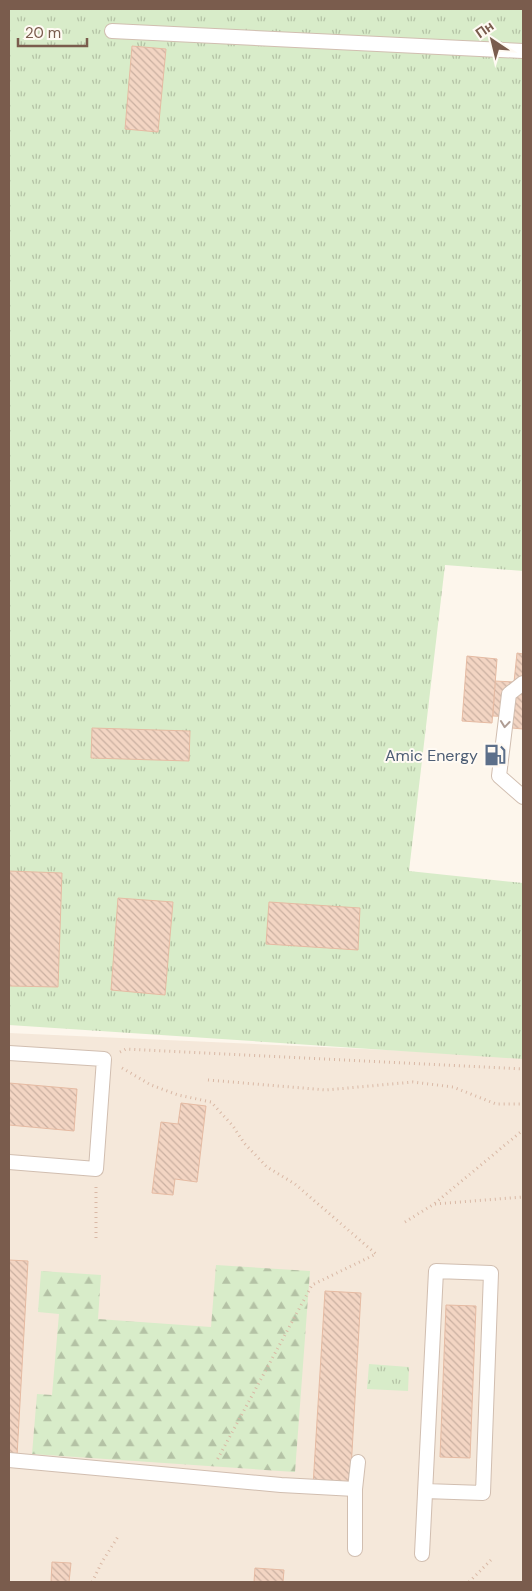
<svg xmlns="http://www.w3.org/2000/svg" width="532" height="1591" font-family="'DM Sans',sans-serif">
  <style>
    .residential { fill: #f5e8da }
    .grass { fill: url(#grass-tufts) }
    .forest { fill: url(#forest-firs) }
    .building { fill: url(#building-back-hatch); stroke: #e6bba3 }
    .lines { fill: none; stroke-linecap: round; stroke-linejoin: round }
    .service-casing { stroke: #d1beb0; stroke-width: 16 }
    .path { stroke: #d9b8a5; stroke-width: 3; stroke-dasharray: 1 4; stroke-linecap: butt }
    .service { stroke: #fff; stroke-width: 14 }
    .oneway { stroke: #af9d94 }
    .labels { text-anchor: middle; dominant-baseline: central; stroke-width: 4; stroke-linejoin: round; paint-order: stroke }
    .service-label { font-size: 16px; fill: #4e5e75; stroke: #fffaf3; text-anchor: end }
  </style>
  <defs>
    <pattern id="grass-tufts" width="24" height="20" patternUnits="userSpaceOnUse" patternTransform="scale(1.25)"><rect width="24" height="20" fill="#d8ecc9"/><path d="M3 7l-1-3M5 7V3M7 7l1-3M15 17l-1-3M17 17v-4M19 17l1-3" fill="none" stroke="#b4c2a5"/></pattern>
    <pattern id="forest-firs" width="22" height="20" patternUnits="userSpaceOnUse" patternTransform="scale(1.25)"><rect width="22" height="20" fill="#d8ecc9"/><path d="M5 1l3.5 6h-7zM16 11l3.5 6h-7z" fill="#b4c2a5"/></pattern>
    <pattern id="building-back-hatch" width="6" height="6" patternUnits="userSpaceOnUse" patternTransform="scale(1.25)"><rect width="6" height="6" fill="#f3d5c3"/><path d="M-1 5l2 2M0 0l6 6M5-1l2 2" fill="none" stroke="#cab0a1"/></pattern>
  </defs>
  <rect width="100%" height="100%" fill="#fdf6ec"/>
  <!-- residential -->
  <path class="residential" d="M9,1033l514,23 -1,526h-513z"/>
  <!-- grass -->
  <g class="grass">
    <path d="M9,9h514v562l-78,-6 -36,306 114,12v176l-514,-34z"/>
    <path d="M369,1364l40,3 -1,24 -41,-2z"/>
  </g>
  <!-- forest -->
  <path class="forest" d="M216,1265l94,6 -15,201 -263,-18 5,-60 15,1 7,-81 -21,-2 3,-41 60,4 -3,44 113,8z"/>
  <!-- building -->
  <g class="building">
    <path d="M132,46l34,3 -8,83 -33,-3z"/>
    <path d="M517,653l6,1v75l-11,-1 1,-11 -20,-1 2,-35 19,1z"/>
    <path d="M467,656l30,3 -5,64 -30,-2z"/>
    <path d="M92,728l98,3 -1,30 -98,-3z"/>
    <path d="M9,871l53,2 -4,114 -49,-1z"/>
    <path d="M118,898l55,4 -8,93 -54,-5z"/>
    <path d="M269,902l91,6 -2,42 -92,-6z"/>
    <path d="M9,1083l68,6 -3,42 -65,-6z"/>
    <path d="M181,1103l25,3 -9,76 -22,-3 -2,16 -21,-2 9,-71 17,2z"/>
    <path d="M9,1260l19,1 -11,195h-8z"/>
    <path d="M325,1291l36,2 -11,194 -37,-1z"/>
    <path d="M446,1305l30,1 -6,152 -30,-1z"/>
    <path d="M52,1562l19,1 -2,19h-18z"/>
    <path d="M255,1568l29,2 -1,12h-29z"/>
  </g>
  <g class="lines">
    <!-- service casing -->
    <g class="service-casing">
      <g id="service">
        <path d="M112,31l411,20"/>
        <path d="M523,683l-14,11 -10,82 24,21"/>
        <path d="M9,1053l95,6 -8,110 -87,-7"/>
        <path d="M9,1460l272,25 74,4"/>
        <path d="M355,1549v-60l3,-27"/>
        <path d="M422,1554l14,-283 55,2 -8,220 -58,-2"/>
      </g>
    </g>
    <!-- path -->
    <g class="path">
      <path d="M120,1052l6,-3 397,20"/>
      <path d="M122,1068l29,17 27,10 33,7 22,24 11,17 23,24 28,17 81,70 -64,31 -96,177"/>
      <path d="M208,1080l118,10 87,-8 40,5 43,17h27"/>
      <path d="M435,1204l88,-7"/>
      <path d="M405,1222l29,-18 89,-74"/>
      <path d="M96,1238v-52"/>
      <path d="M92,1582l10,-20 17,-27"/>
      <path d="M469,1582l22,-22"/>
    </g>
    <!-- service -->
    <use href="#service" class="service"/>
  </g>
  <!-- one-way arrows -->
  <defs><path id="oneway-chevron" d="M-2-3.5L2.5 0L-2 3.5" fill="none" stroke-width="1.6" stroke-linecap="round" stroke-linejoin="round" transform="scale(1.25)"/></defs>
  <use class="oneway" href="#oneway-chevron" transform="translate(505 724) rotate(96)"/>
  <!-- icons -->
  <defs>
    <g id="fuel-bare" transform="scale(1.725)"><path d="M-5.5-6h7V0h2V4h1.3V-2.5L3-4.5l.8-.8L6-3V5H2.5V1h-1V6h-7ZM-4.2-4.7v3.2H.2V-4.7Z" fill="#5c6f8a" stroke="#fffaf3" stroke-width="2.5" paint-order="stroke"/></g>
  </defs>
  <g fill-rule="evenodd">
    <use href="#fuel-bare" x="495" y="755"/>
  </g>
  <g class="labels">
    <!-- service labels -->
    <g class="service-label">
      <text x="478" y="755">Amic Energy</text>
    </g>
  </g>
  <!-- border -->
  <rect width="532" height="1591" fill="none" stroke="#7a5c4d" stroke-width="20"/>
  <!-- north arrow -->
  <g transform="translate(492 40) rotate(325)" stroke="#fffaf3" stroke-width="4" paint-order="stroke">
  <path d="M0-4L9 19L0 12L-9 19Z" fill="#7a5c4d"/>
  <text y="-8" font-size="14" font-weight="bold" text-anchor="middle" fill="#7a5c4d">Пн</text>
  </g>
  <!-- scale -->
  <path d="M18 38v8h69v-8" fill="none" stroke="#7a5c4d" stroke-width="2.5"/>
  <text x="25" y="38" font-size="15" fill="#7a5c4d" stroke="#fffaf3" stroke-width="4" paint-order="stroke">20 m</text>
</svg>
